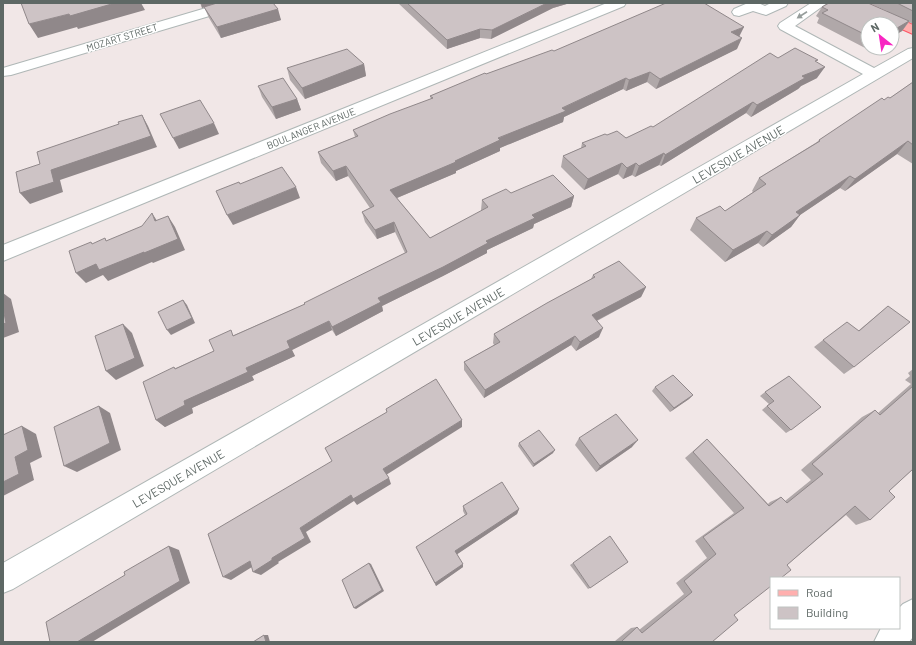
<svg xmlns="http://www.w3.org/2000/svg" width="916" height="645" font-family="Barlow,sans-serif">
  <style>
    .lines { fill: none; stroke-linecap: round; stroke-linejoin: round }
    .minor-casing { stroke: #afb7b6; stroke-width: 2 }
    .major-casing { stroke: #fd5465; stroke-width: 2 }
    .minor { fill: #fff; fill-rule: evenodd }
    .major { fill: #ffafae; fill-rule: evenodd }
    .wall { fill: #b0a8a9 }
    .shaded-wall { fill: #90888a }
    .building { fill: #cdc3c5; stroke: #90888a }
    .oneway { fill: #969d9b }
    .labels { text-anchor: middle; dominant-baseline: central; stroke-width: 3; stroke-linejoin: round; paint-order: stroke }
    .far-street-label { font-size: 10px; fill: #5e6865; stroke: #fff }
    .street-label { font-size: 12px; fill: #5e6865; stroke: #fff }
  </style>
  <rect width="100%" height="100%" fill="#f1e7e7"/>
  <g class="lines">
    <!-- minor casing -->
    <g class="minor-casing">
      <g id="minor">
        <path d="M223,3h22l-2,3 -232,69 -8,1v-8z"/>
        <path d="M607,3h19l-2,3 -621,255v-16z"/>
        <path d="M748,3h10l7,3 6,-3h17l-2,3 -20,9 -13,-4 -14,5 -5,-1 -2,-3 2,-3z"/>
        <path d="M811,3h16l-32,23 79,42 34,-19 5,-1v10l-900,531 -10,4v-30l860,-489 -83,-45 -2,-3 2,-3z"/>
        <path d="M913,599v38l-4,5h-35l7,-14h18v-20l4,-4z"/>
      </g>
    </g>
    <!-- major casing -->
    <g class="major-casing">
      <path id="major" d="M848,3h18l47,22v9l-63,-28z"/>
    </g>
    <!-- minor -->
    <use href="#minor" class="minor"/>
    <!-- major -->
    <use href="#major" class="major"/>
  </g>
  <!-- wall -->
  <g class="wall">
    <path d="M200,3h73l8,17 -60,18 -12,-20 -5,-11 -2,1z"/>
    <path d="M398,3h172l-17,5 -62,31 -11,-1 -33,11z"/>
    <path d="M869,3h44v21l-4,-2 -7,9 -10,6v-13h-24v24l-1,1 -50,-26 2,-5 -3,-2 6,-9 65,4z"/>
    <path d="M739,37l-2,12 -81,40 -9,-7 -21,9 -3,-2 -59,28 -1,5 -63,26v3l-44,20v2l-59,25 33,40 52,-27 -1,-1 1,-10 29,-7 63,3 -3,11 -37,17 -1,4 -46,22v3l-44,23 -61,30 1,5 -47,25 -4,-6 -40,20 3,6 -43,20 2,4 -62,28 1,5 -28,14 -9,-7 20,-52 38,-17 20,-16 71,-31 100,-51 -10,-21 -18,7 -12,-17 -3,-10 8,-4 -22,-32 -12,5 -15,-18 -3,-11 37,-15 -2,-7 78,-31 -1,-3 56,-22 68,-23z"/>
    <path d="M778,58l38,4 1,16 -16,8 -3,3 -47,28 -5,-4 -85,53 -2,-1 -24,12 -3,-2 -9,4 -5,-5 -34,16 -23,-23 2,-11 18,-8 1,-5 25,-8 19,3 27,-11z"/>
    <path d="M364,64l2,12 -61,23 -15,-19 -3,-12z"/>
    <path d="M913,82v82l-16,-10 -52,37 -5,-3 -40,27 -9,12 -28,20 -5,-4 -33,19 -35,-32 6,-12 29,-7 28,-19 -1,-1 7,-13 58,-36 2,-2 65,-40 6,-2z"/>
    <path d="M258,86l39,13 4,11 -25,9 -14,-22z"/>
    <path d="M593,275l53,12 -5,10 -44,24 2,16 -23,14 -5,-6 -87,53 -20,-28v-8l30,-17 -1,-2 1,-9 97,-55z"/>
    <path d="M888,306l-34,61 -10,7 -30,-27 9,-7 35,-9z"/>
    <path d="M913,369v100l-24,22 -19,29 -14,5 -10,-10 -59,50 -53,50 -22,27h-96l-1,-1 16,-13 6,-1 2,3 45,-36 -8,-11 31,-25 -12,-17 39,-28 -49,-55 22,-19 61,65 2,-2 11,-5 4,4 26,-21 -10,-10 61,-53 13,-7 3,3 33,-29 -6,-4 5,-4 -2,-3z"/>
    <path d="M789,376l2,54 -5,3 -24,-23 7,-6 -9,-8 5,-4z"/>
    <path d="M655,387l38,8 -4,4 -19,13 -18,-21z"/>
    <path d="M579,438l53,9 -36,25 -21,-27z"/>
    <path d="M519,443l34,10 -20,14 -15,-21z"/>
    <path d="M463,506l56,3 -2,5 -60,40 6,13 -27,19 -20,-39 49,-32 -2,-4z"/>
    <path d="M573,563l17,25 -2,1 -18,-24z"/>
  </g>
  <!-- shaded-wall -->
  <g class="shaded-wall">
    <path d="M115,3h26l4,7 -67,19 -1,-2 -39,11 -9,-14 40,-10z"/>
    <path d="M201,3h17l-16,5z"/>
    <path d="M547,3h23l-17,5 -62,31 1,-9z"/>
    <path d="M278,9l3,11 -60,18 -4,-11z"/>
    <path d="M909,21l-7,10 -10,6v-6z"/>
    <path d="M744,27l-5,10 -8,-5z"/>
    <path d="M480,29v9l-33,11v-9z"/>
    <path d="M742,38l-5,11 -81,40 4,-10z"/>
    <path d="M364,64l2,12 -61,23 -3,-11z"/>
    <path d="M825,67l-8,11 -16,8 -3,3 -47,28 6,-12 45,-29z"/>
    <path d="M650,72l-3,10 -21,9 3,-11z"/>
    <path d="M626,78l-3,11 -59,28 -1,5 -63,26v3l-44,20v2l-64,27 -2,-10z"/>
    <path d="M297,99l4,11 -25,9 -4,-12z"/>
    <path d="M753,102l-7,11 -85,53 4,-11z"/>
    <path d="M142,115l6,11 9,21 -97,33 3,12 -33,12 -10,-11 31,-23z"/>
    <path d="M214,123l5,11 -40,15 -6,-11z"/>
    <path d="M908,141l-11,13 -52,37 10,-12z"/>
    <path d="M664,153l-5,12 -24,12 4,-11z"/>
    <path d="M622,163l-4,11 -34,16 4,-11z"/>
    <path d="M636,163l-4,12 -9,4 4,-11z"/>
    <path d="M346,166l2,10 -12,5 -3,-10z"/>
    <path d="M850,176l-10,12 -40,27 -9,12 -28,20 9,-12 24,-23z"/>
    <path d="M296,187l4,11 -67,27 -6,-10z"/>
    <path d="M574,196l-3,11 -37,17 -1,4 -46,22v3l-44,23 -61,30 1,5 -47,25 -4,-9 46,-29 108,-57 46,-26z"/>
    <path d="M152,213l7,11 -4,-3z"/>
    <path d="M168,216l7,11 10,23 -32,13 -1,-1 -44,19 -5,-6 -17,8 -10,-10z"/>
    <path d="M394,222l1,10 -18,7 -2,-9z"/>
    <path d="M767,231l-9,12 -33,19 8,-12z"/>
    <path d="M646,287l-5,10 -53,28 4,-10z"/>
    <path d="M3,293l8,6 8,33 -16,6z"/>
    <path d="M183,300l4,5 8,18 -24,12 -4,-5z"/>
    <path d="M329,321l3,9 -40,20 3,6 -43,20 2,4 -62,28 1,5 -28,14 -9,-7 28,-19 62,-33 41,-27z"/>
    <path d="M123,324l9,9 12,33 -28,14 -10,-9z"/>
    <path d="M603,328l-4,9 -23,14 4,-9z"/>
    <path d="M575,336l-4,9 -87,53 1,-8z"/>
    <path d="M693,395l-4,4 -19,13 4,-4z"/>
    <path d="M99,406l11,7 11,37 -44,22 -13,-6z"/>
    <path d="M462,420v7l-76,48 -3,-6z"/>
    <path d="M22,426l14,8 6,23 -12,6 4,17 -31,16v-14l12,-25z"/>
    <path d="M638,440l-6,7 -36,25 4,-6z"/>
    <path d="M555,450l-2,3 -20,14 1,-3z"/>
    <path d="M389,478l2,6 -34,21 -3,-4 -48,31 5,10 -33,20 1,1 -18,12 -8,-3 19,-14 28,-30 51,-33z"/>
    <path d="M519,509l-2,5 -61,41 -1,-4z"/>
    <path d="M169,546l10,4 11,33 -98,59h-15z"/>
    <path d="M250,561l7,3 -26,16 -8,-3z"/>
    <path d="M369,563l2,1 13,27 -28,18 -2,-1z"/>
    <path d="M463,564v3l-27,19 -1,-3z"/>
    <path d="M264,635h4l2,7h-4z"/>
  </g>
  <!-- building -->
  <g class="building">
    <path d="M21,3h94l-45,13 -1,-2 -40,10z"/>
    <path d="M217,3h56l5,6 -61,18 -13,-20z"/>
    <path d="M407,3h140l-55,27 -12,-1 -33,11z"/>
    <path d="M666,3h38l40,24 -13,5 11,6 -82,41 -10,-7 -21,8 -3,-2 -64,30 4,3 -68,27 2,2 -45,21 1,1 -66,28 40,48 58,-31 -6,-7 24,-11 5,4 42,-18 21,21 -42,19 3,3 -49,23 2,2 -45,24 -65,31 3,4 -49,25 -3,-6 -42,20 3,7 -44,20 2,4 -64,29 1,4 -29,15 -13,-38 31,-15 1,2 39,-18 -5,-11 22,-10 2,6 72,-32 -1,-1 103,-51 -13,-30 -19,8 -13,-18 12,-6 -28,-40 -13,5 -15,-19 40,-16 -5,-6 37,-16 43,-16 -3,-2 55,-23 1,1 66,-24 2,1z"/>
    <path d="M829,3h39l41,18 -17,10v-7h-24v12l-46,-23 6,-3 -6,-3z"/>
    <path d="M897,3h16v8z"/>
    <path d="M795,48l23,12 -3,1 10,6 -23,9 3,2 -48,27 -4,-3 -88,53 -1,-2 -25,13 -3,-3 -9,5 -5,-5 -34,16 -25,-23 23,-10 -4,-3 23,-9 2,1 10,-4 9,7 25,-12 2,1 117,-74 8,5z"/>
    <path d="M347,49l17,15 -62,24 -15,-20z"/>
    <path d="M283,78l14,21 -25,8 -14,-21z"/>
    <path d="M913,82v63l-5,-4 -53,38 -5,-3 -54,36 4,3 -28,20 -5,-4 -34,19 -37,-32 24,-12 5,5 41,-27 -7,-6 61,-37 -1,-1 63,-42 2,2 4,-3 2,1z"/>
    <path d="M200,100l14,23 -41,15 -13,-24z"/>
    <path d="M142,115l9,21 -100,34 3,12 -34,11 -4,-21 24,-8 -3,-12 82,-28 -1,-2z"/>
    <path d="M282,167l14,20 -69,28 -11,-24 23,-9 1,2z"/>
    <path d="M152,213l3,8 13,-5 10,23 -34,14v-1l-45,18 -3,-6 -20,9 -7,-22 22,-9 1,2 13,-6 1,3 36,-15z"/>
    <path d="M619,261l27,26 -54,28 11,13 -23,14 -5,-6 -90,54 -21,-28 36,-20 -6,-8 53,-31 48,-26 -2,-2z"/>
    <path d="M183,300l9,18 -25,12 -9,-18z"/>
    <path d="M888,306l22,16 -56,45 -31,-27 24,-18 12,9z"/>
    <path d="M3,308l3,15 -3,1z"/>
    <path d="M123,324l12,34 -29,13 -11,-35z"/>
    <path d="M673,375l20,20 -19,13 -19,-21z"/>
    <path d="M789,376l32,31 -30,23 -24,-24 7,-5 -9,-9z"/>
    <path d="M436,379l26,41 -79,49 6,9 -36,21 -2,-4 -51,33 5,10 -33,20v2l-19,12 -3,-11 -27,16 -15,-43 124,-73 -7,-13 62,-36 -1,-3z"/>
    <path d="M913,386v83l-24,22 6,6 -25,23 -15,-14 -68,59 4,5 -10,8h-10v8l-37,29 4,5 -26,22h-90v-1l15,-14 5,6 50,-41 -8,-11 32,-27 -13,-17 41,-29 -51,-56 14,-13 62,67 12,-9 6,6 36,-29 -11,-10 63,-54 5,5z"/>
    <path d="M99,406l11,37 -46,23 -10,-39z"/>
    <path d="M616,414l22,26 -38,26 -21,-28z"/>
    <path d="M22,426l6,24 -13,7 4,17 -16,8v-47z"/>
    <path d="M539,430l16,20 -21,14 -15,-21z"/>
    <path d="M502,482l17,27 -64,42 8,13 -28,19 -19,-36 51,-33 -4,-8z"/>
    <path d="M610,536l18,26 -38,26 -17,-25z"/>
    <path d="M169,546l11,35 -103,61h-27l-4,-20 79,-47 -1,-3z"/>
    <path d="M369,563l13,27 -28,18 -12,-28z"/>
    <path d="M264,635l2,7h-13z"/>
  </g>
  <!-- one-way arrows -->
  <defs><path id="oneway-solid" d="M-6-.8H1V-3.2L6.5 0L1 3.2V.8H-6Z"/></defs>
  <use class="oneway" href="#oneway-solid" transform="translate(802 15) rotate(147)"/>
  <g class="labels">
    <!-- far-street labels -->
    <g class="far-street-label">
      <text transform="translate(122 37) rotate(-17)">MOZART STREET</text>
      <text transform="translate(311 128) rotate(-22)">BOULANGER AVENUE</text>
    </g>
    <!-- street labels -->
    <g class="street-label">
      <text transform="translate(738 154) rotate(-30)">LEVESQUE AVENUE</text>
      <text transform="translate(458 316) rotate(-30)">LEVESQUE AVENUE</text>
      <text transform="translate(178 478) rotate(-30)">LEVESQUE AVENUE</text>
    </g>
  </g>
  <!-- border -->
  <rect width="916" height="645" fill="none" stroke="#5e6865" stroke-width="8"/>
  <!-- legend -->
  <rect x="770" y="577" width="130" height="52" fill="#ffffff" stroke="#bfc3c1"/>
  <rect x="778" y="590" width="20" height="6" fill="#ffafae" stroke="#bfc3c1"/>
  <text x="806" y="597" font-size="12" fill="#5e6865">Road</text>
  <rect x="778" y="607" width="20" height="12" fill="#cdc3c5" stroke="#bfc3c1"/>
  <text x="806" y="617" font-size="12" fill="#5e6865">Building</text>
  <!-- north arrow -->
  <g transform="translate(880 36) rotate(330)"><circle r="19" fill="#ffffff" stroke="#bfc3c1"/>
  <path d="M0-3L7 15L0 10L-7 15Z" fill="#f826c2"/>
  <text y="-6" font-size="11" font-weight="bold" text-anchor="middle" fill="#5e6865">N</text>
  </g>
</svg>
